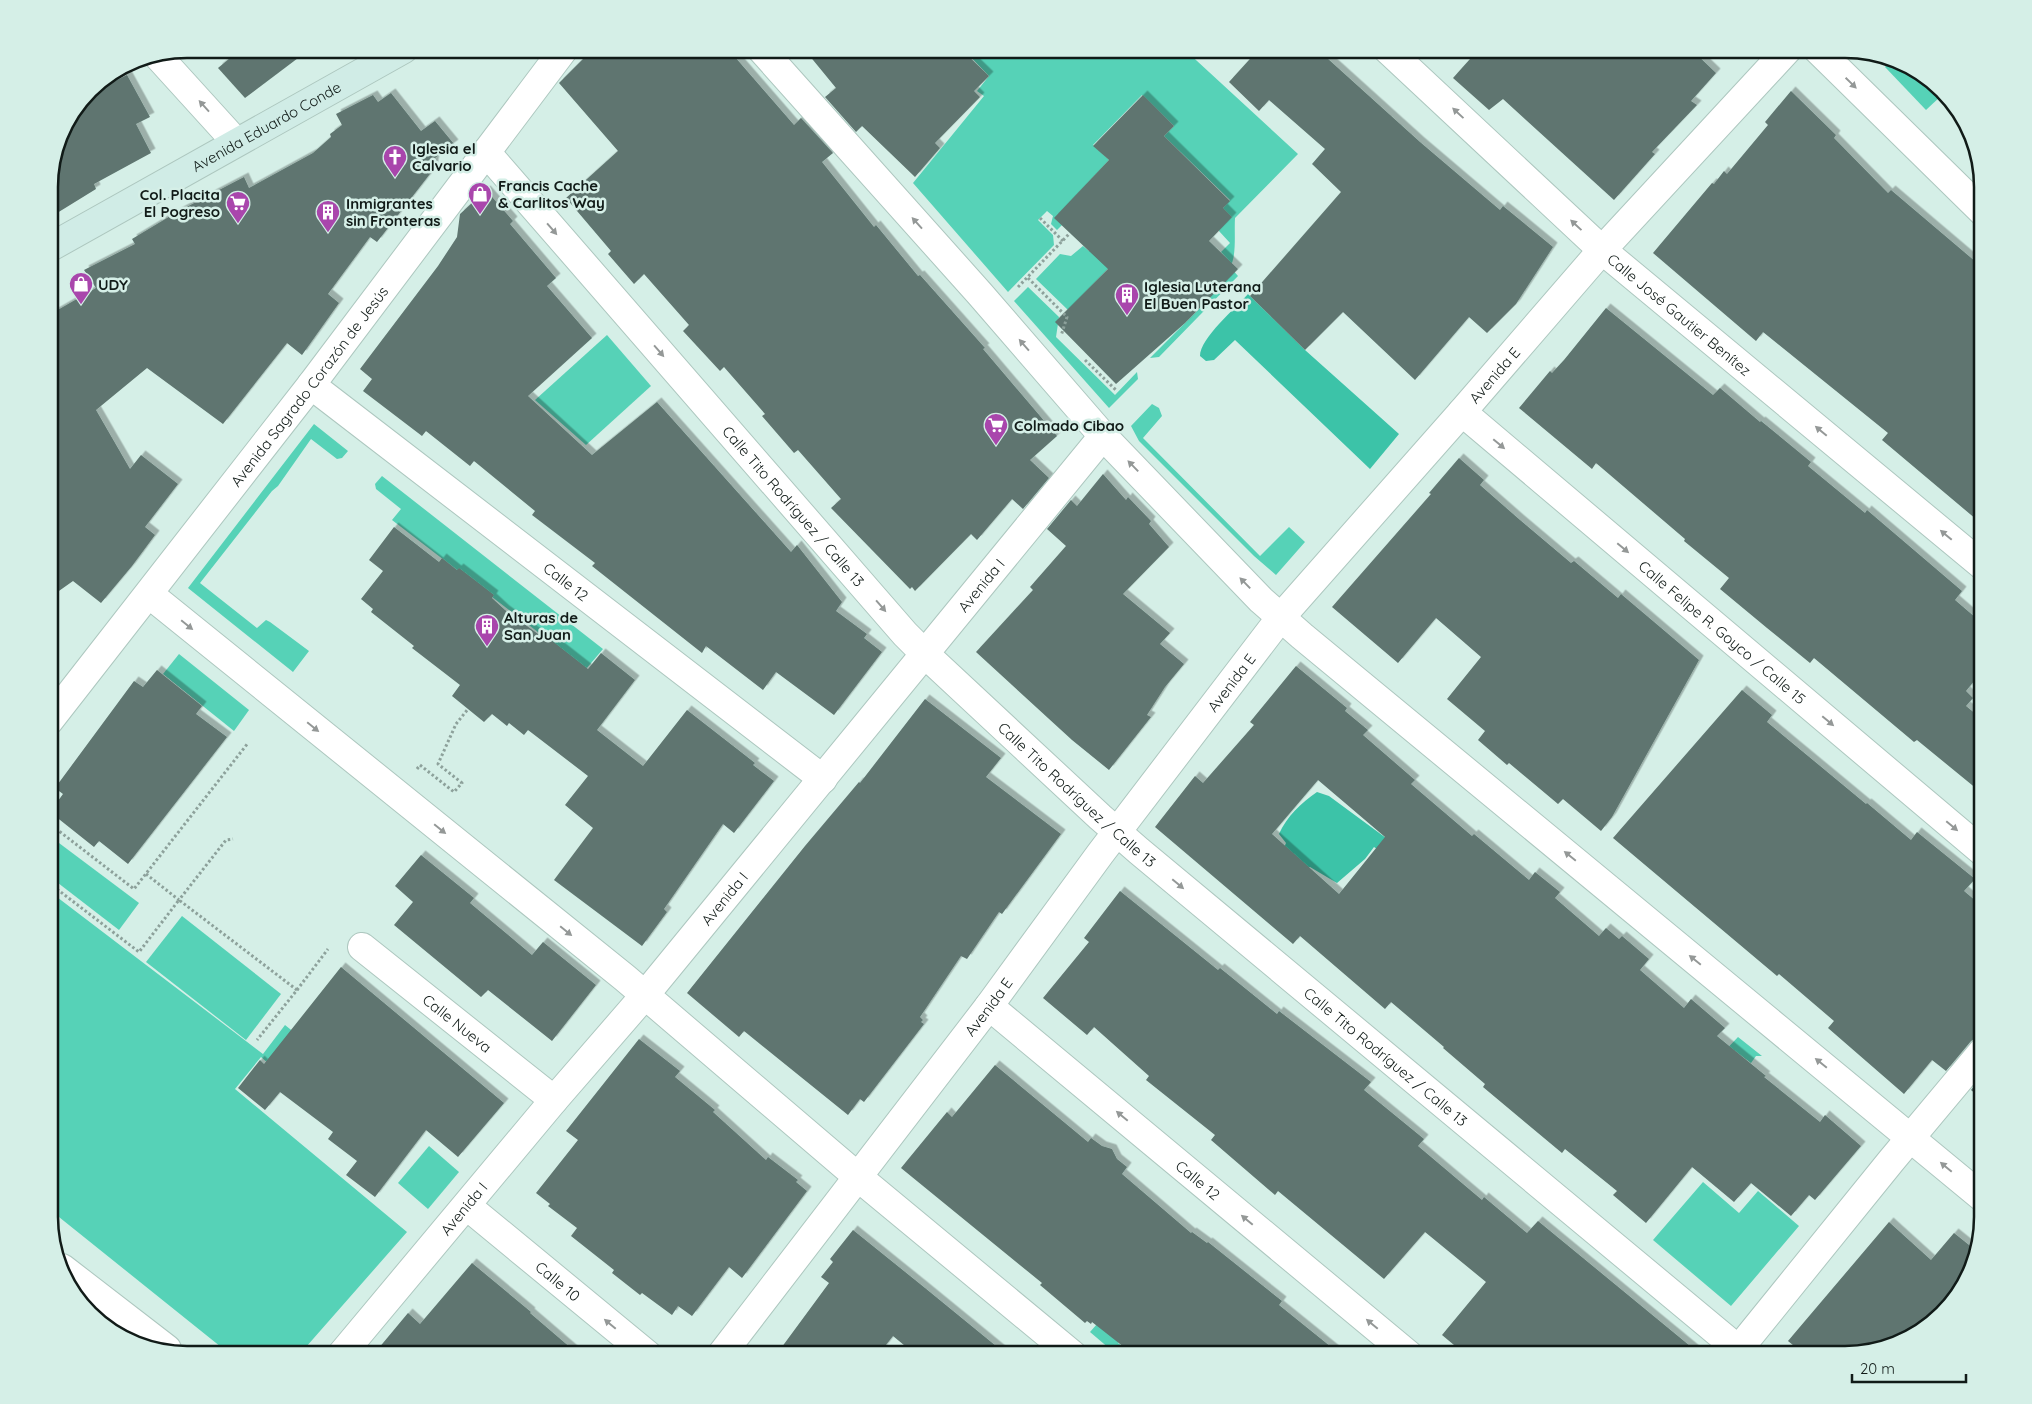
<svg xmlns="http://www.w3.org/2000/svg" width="2032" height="1404" font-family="Quicksand,sans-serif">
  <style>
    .green { fill: #56d2b7 }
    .forest { fill: #3cc3a8 }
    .building { fill: #5e756f; fill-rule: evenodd; filter: url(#shadow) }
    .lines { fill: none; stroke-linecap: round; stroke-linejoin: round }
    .street-casing { stroke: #adc7bf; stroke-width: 30 }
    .secondary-casing { stroke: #adc7bf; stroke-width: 30 }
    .path { stroke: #8da19b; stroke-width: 3; stroke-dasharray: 2.5 2.5; stroke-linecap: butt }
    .street { stroke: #fff; stroke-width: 28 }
    .secondary { stroke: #d0ece6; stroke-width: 28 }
    .oneway { fill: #949897 }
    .labels { text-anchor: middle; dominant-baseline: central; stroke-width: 5; stroke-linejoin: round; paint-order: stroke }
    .street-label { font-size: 15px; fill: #111b18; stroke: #d5efe7 }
    .poi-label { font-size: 15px; font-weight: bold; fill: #111b18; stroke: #d5efe7; text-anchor: start }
    .rim { fill: none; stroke: #111b18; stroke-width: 2.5 }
  </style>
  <defs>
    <filter id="shadow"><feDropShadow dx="4.5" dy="-4.5" stdDeviation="0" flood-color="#0004"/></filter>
  </defs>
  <rect width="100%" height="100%" fill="#d5efe7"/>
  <!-- green -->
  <g class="green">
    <path d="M950,49h66l1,6 5,-6h162l114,105 -63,64c-1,13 2,39 -5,49l8,9 -79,81 -9,1 57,-57 24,-38 -10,-11 9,-9 -11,-12 4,-23 7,-8 -66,-64 10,-10 -32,-31 -49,50 16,15 -54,58 7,7 -5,5 -6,-6 2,-8 -6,-5 -9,9 15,15 1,10 -46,47 -95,-109 71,-87 -7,-5 12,-15 -25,-26 -76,72z"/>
    <path d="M1889,62l33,10 20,23 -16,15 -41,-43z"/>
    <path d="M1114,224l20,18 -66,68 -32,-31 24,-25 11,2 12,-10 6,5z"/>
    <path d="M1028,287l31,30 -3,20 59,58 22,-23 1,7 -29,29 -95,-107z"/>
    <path d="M607,335l44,51 -65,59 -51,-45z"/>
    <path d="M1152,404l7,4 3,8 -19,22 117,118 29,-29 16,15 -29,33 -22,-19 -115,-115 -8,-15z"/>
    <path d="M314,424l34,27 -6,7 -5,1 -26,-20 -33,47 -6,5 -72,92 57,45 9,-8 4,2 39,29 -16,21 -105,-84z"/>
    <path d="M382,476l221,173 -17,20 -194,-149 9,-11 -25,-20 -1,-5z"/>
    <path d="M179,654l70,56 -15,21 -71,-57z"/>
    <path d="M55,840l84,63 -20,27 -70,-54v-27z"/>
    <path d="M49,891l214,163 22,-29 47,38 -56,7 -15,-13 -26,32 172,143 -108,123h-68l-182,-146z"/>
    <path d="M182,916l99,78 -35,46 -100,-78z"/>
    <path d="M1738,1037l24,19h-6l-5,7 -16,-12 -17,7z"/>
    <path d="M429,1146l30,26 -31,37 -30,-26z"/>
    <path d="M1703,1182l36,31 19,-22 41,35 -68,80 -78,-66z"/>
    <path d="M1141,1274l-23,69 16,12h-17l-27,-23z"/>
  </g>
  <!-- forest -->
  <g class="forest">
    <path d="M1248,294l57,56 94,84 -29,35 -135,-129 -21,20 -8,1 -6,-5c0,-18 36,-48 48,-62z"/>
    <path d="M1317,792l12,4 57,42 -3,15 -9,-6 -9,12 -28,24 -27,-16 -8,4 -21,-16 5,-12 -7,-9c8,-18 22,-31 38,-42z"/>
  </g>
  <!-- building -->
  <g class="building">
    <path d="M241,49h69l-65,49 -27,-30z"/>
    <path d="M593,49h135l66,76 7,-7 32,35 -11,9 52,65 2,-2 42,51 2,-1 65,73 -2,1 74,87 -27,24 19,18 -26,31 -11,-10 -35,41 -6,-6 -56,57 -3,-4 -2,2 -79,-81 10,-9 -43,-49 -4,3 -32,-37 3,-2 -41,-47 -4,4 -37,-40 6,-6 -45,-51 -10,10 -26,-30 3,-3 -45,-53 52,-47 -59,-68z"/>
    <path d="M804,49h157l28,27 -15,15 6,6 -45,46 5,5 -25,29 -53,-51 -6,6 -31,-35 11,-9z"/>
    <path d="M1259,49h58l103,93 80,68 3,-4 50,41 -37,57 -29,29 -18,-16 -54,63 -72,-68 -38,38 -55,-54 91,-104 -29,-28 13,-15 -56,-49 -10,11 -30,-29z"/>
    <path d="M1479,49h212l25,24 -25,28 6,4 -45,47 3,2 -41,46 -111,-101 -14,11 -36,-32z"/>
    <path d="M111,74l4,7 12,-6 23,42 -14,7 15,29 -57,31 2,5 -47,29v-40l14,-52 26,-37z"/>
    <path d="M1791,91l45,44 -2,3 54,55 3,-3 92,78v257l-101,-85 6,-7 -125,-101 -7,9 -103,-88 59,-70 2,1 10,-13 3,3 41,-49 -3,-3z"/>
    <path d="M391,93l30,38 14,-10 19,23 -19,14 -2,12 -56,72 -7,-5 -42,57 11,9 -37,52 -15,-12 -64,81 -76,-56 -51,42 34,59 11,-14 37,29 -33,43 10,8 -23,31 -31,37 -28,-22 -24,17v-283l47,-27 -12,-18 51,-26 -3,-5 45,-27 67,-35 5,11 64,-35 18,-16 -1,-3 12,-9 -6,-11 37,-19 5,7z"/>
    <path d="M1143,95l31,31 -10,10 66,65 -7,7 9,9 -23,24 29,28 -53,54 -69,61 -61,-62 53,-53 -54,-51 55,-58 -16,-14z"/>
    <path d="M486,190l27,31 -3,3 46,54 -9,8 45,52 -64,58 64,59 65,-53 134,150 6,-7 45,57 -6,9 31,23 -3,4 18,14 -48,63 -58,-43 -13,18 -57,-44 -4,7 -110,-87 3,-3 -63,-48 3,-4 -61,-50 -4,5 -44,-35 -4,5 -59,-45 9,-12 -12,-10 78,-103 19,-29 3,-23z"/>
    <path d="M1606,308l107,87 7,-7 40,34 1,-1 50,41 -3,4 57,47 2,-3 95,81 -7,9 28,24v46l-17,21 7,7 -7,8 17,14v74l-66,-54 -3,2 -100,-84 -4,5 -43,-35 -47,-39 9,-11 -45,-37 1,-2 -89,-76 -4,6 -73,-61 31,-37 2,2 12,-13z"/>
    <path d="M1459,458l25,22 -4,5 40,35 51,43 3,-2 44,37 3,-4 78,66 -87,157 -11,14 -38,-32 -5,5 -49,-41 -2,2 -29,-25 7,-9 -38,-32 34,-42 -45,-39 -38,45 -66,-56 99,-113 -2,-1z"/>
    <path d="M1103,474l23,26 2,-3 23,24 -2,3 20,23 -46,47 47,39 -10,11 24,20 -19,23 -18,28 4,2 -42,53 -37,-30 -96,-88 57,-62 -3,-3 36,-41 -19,-17 24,-29 6,6z"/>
    <path d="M394,527l45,35 3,-4 15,12 2,-2 35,27 -2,3 13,12 44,32 2,-2 37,29 13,-16 34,27 -38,50 46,36 44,-56 68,53 -2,2 21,16 -40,52 -11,-9 -59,85 3,3 -25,34 -88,-66 39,-52 -28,-23 23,-29 -60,-46 -4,5 -15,-12 -2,3 -15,-12 -8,8 -32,-26 8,-11 -48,-37 2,-2 -43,-34 2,-3 -12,-10 22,-28 -14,-11z"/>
    <path d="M1296,666l51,42 -2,3 23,19 -5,5 52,45 -4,4 61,52 2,-2 55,46 6,-8 25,20 -5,6 44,38 7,-8 13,11 3,-3 27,23 -9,11 44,38 7,-9 34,29 -8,8 49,40 -2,1 56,45 5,-7 36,31 -46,54 -6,-5 -18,21 -40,-33 -17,19 -42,-35 -46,56 -33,-28 4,-4 -52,-42 -3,4 -36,-30 -43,-36 2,-3 -42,-36 1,-1 -53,-45 -6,7 -85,-73 -7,8 -138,-117 40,-51 8,7 51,-58 -4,-3zM1318,780l67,57 -46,57 -67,-60z"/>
    <path d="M157,670l45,36 -6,8 31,23 -99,127 -29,-23 -5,6 -44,-35 13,-18 -8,-6 79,-107 9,6z"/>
    <path d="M1742,690l30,25 -5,7 99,82 1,-1 44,37 6,-8 58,47 -11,12 19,16v129l-6,1 -6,4 -25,30 -14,-11 -28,34 -76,-66 6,-7 -55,-47 -2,2 -164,-138z"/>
    <path d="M925,699l76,59 -15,19 75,57 -59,80 -3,-2 -32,47 -6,-3 -41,61 3,3 -2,2 3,2 -60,78 -4,-3 -12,16 -104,-84 -5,6 -52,-44 118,-147 54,-64 1,1z"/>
    <path d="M421,855l53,43 -4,5 62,52 11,-13 53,43 -44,56 -64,-51 -7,7 -87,-72 19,-23 -18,-16z"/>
    <path d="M1120,891l98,79 2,-2 57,46 2,-3 92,71 -7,8 60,49 -6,7 64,54 2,-3 43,36 11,-12 163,134h-235l-24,-20 44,-53 -61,-50 -41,47 -106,-88 -3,4 -64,-55 4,-5 -69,-55 3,-4 -55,-49 -7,8 -44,-37 46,-56 -5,-4z"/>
    <path d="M341,967l163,136 -46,54 -32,-27 -51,67 -29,-22 11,-14 -29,-22 5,-7 -53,-40 -15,18 -27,-22 22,-28 4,4z"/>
    <path d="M639,1039l41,32 -5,6 40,33 -2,2 53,48 2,-3 30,23 -2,2 11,9 -65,87 -13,-11 -37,49 -14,-10 -6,9 -30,-22 -2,2 -28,-22 2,-3 -43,-34 6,-8 -29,-22 2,-2 -14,-11 42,-53 -12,-9z"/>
    <path d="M995,1065l93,77 3,-4 11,8 10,3 5,10 10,8 -5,7 69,59 1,-1 15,11 1,-1 74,59 -3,4 62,50h-207l-42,-33 -1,2 -4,-3 -2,2 -45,-38 2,-2 -141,-115 46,-56 5,5z"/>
    <path d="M1983,1075v25l-12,-10z"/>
    <path d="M1889,1222l42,38 23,-27 20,16 -10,31 -27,32 2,2 -25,23 -68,18h-41l-17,-14z"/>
    <path d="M853,1230l72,58 82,67h-91l-23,-19 -15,19h-102l53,-72 -8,-6 12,-15 -3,-3z"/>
    <path d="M472,1263l59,49 -1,1 49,42h-206l35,-42 12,11z"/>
  </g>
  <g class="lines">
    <!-- street casing -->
    <g class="street-casing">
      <g id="street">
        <path d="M761,49l219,245 123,142 158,164 41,36 681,562"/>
        <path id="s1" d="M1387,49l215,201 381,316"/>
        <path d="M1817,49l166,163"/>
        <path d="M157,55l79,87"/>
        <path id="s2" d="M486,152l419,482 20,20 175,163 39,34 606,504"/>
        <path id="s3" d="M311,385l512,394"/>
        <path id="s4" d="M1462,412l521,440"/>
        <path d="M149,594l476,384 233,199 215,178"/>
        <path id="s5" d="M49,721l262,-336 253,-336"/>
        <path id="s6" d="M362,947l192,153"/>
        <path id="s7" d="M989,1006l420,349"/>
        <path id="s8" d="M467,1206l181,149"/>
        <path d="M62,1268l105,81"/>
        <path id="s9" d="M341,1355l213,-255 91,-105 458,-559"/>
        <path id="s10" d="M721,1355l268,-349 111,-152 181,-237 181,-205 140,-162 186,-201"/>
        <path d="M1734,1355l157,-194 92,-110"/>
      </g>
    </g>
    <!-- secondary casing -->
    <g class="secondary-casing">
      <g id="secondary">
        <path id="s11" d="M49,248l355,-199"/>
      </g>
    </g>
    <!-- path -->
    <g class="path">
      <path d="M1040,218l23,23"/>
      <path d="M1028,278l39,39 -6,19"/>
      <path d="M1018,287l52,-54"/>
      <path d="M1085,360l32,31"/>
      <path d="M417,769l3,-4 34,27 8,-9 -24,-19 18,-40 12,-15"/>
      <path d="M49,835l6,-7 79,61 114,-146"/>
      <path d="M146,874l33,26 47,-60 7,-1"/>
      <path d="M49,883l90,69 40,-52 118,90 -40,50"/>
      <path d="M297,990l31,-41"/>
    </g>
    <!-- street -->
    <use href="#street" class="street"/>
    <!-- secondary -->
    <use href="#secondary" class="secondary"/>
  </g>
  <!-- one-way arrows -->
  <defs><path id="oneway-solid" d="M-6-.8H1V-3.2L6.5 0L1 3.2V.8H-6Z" transform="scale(1.25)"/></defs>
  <g class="oneway">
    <use href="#oneway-solid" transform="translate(1851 83) rotate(44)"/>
    <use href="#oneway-solid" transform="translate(204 106) rotate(-132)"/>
    <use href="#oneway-solid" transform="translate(1458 113) rotate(-137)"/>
    <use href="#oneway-solid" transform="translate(917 223) rotate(-132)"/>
    <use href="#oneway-solid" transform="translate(1576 225) rotate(-137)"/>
    <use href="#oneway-solid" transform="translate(552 229) rotate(49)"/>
    <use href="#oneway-solid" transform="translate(1024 345) rotate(-131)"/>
    <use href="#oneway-solid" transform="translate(659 351) rotate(49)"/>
    <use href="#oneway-solid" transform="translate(1821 431) rotate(-140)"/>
    <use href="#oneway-solid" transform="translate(1499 444) rotate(40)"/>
    <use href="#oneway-solid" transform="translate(1133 466) rotate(-134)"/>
    <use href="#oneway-solid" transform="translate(1946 535) rotate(-140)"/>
    <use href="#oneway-solid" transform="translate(1623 548) rotate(40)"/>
    <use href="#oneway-solid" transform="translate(1245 583) rotate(-134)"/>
    <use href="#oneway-solid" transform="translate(881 606) rotate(49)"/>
    <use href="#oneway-solid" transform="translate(187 625) rotate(39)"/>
    <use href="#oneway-solid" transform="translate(1828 721) rotate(40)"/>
    <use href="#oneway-solid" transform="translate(313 727) rotate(39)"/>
    <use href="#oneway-solid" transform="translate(1952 826) rotate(40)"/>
    <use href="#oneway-solid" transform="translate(440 829) rotate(39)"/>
    <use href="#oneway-solid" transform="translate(1570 856) rotate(-141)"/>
    <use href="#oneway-solid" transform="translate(1178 884) rotate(40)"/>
    <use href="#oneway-solid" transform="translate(566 931) rotate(39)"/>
    <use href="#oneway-solid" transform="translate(1695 960) rotate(-141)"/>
    <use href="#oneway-solid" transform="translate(1821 1063) rotate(-141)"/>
    <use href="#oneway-solid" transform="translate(1122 1116) rotate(-140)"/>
    <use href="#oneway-solid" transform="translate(1946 1167) rotate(-140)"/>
    <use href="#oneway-solid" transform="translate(1247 1220) rotate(-140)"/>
    <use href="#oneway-solid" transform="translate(610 1324) rotate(-140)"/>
    <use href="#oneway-solid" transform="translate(1372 1324) rotate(-140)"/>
  </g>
  <!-- icons -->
  <defs>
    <g id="church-pin" transform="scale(1.25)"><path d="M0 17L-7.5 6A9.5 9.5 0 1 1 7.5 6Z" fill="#a946ac" stroke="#d5efe7"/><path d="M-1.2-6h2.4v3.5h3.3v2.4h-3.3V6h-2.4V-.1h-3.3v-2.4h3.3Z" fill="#fff"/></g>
    <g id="shop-pin" transform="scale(1.25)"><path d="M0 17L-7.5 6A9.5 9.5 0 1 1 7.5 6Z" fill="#a946ac" stroke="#d5efe7"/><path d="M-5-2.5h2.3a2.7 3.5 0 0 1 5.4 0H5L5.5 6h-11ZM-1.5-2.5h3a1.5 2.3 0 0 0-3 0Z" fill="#fff"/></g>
    <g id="supermarket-pin" transform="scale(1.25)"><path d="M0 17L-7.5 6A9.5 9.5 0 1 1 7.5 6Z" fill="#a946ac" stroke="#d5efe7"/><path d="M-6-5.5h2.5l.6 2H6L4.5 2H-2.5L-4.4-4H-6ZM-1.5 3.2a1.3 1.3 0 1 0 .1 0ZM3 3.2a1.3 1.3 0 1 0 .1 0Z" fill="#fff"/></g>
    <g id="building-pin" transform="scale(1.25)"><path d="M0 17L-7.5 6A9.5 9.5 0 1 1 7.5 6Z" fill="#a946ac" stroke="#d5efe7"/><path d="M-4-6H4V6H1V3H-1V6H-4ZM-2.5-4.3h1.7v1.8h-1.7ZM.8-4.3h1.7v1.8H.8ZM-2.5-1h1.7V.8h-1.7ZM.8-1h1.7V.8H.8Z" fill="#fff"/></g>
  </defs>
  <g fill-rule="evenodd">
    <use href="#church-pin" x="395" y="157"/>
    <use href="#shop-pin" x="480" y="194"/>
    <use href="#supermarket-pin" x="238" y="203"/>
    <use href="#building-pin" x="328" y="212"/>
    <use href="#shop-pin" x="81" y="284"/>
    <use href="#building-pin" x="1127" y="295"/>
    <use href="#supermarket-pin" x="996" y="425"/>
    <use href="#building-pin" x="487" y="626"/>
  </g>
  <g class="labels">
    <!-- street labels -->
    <g class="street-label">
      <text stroke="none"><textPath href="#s11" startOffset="249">Avenida Eduardo Conde</textPath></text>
      <text stroke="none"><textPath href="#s1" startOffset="395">Calle José Gautier Benítez</textPath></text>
      <text stroke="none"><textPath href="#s10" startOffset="1249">Avenida E</textPath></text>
      <text stroke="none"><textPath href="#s5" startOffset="424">Avenida Sagrado Corazón de Jesús</textPath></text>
      <text stroke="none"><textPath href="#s2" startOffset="469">Calle Tito Rodríguez / Calle 13</textPath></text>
      <text stroke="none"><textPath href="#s3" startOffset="322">Calle 12</textPath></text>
      <text stroke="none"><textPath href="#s9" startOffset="1001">Avenida I</textPath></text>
      <text stroke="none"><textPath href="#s4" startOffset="341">Calle Felipe R. Goyco / Calle 15</textPath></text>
      <text stroke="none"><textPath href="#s10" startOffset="844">Avenida E</textPath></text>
      <text stroke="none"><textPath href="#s2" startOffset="874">Calle Tito Rodríguez / Calle 13</textPath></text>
      <text stroke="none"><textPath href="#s9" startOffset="596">Avenida I</textPath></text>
      <text stroke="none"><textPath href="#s10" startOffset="439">Avenida E</textPath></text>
      <text stroke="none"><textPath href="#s6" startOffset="122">Calle Nueva</textPath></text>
      <text stroke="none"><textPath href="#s2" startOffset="1279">Calle Tito Rodríguez / Calle 13</textPath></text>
      <text stroke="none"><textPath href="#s7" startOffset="272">Calle 12</textPath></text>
      <text stroke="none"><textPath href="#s9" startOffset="191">Avenida I</textPath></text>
      <text stroke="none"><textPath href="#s8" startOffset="118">Calle 10</textPath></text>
    </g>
    <!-- poi labels -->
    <g class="poi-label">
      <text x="412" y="148">Iglesia el<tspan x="412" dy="17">Calvario</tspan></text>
      <text x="498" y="185">Francis Cache<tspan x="498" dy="17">&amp; Carlitos Way</tspan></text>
      <text x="220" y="194" text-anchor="end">Col. Placita<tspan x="220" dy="17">El Pogreso</tspan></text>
      <text x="346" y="203">Inmigrantes<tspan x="346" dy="17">sin Fronteras</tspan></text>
      <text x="98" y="284">UDY</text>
      <text x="1144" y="286">Iglesia Luterana<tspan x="1144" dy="17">El Buen Pastor</tspan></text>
      <text x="1014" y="425">Colmado Cibao</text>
      <text x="504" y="617">Alturas de<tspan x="504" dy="17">San Juan</tspan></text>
    </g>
  </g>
  <!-- crop -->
  <path d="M0 0H2032V1404H0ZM187 58H1845A129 129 0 0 1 1974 187V1217A129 129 0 0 1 1845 1346H187A129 129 0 0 1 58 1217V187A129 129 0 0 1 187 58Z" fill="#d5efe7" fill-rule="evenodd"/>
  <path class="rim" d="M187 58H1845A129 129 0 0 1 1974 187V1217A129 129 0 0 1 1845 1346H187A129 129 0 0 1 58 1217V187A129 129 0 0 1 187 58Z"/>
  <!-- scale -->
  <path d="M1852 1374v8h114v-8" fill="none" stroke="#111b18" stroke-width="2.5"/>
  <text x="1860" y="1374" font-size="15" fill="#111b18" stroke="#d5efe7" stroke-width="4" paint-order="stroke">20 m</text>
</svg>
